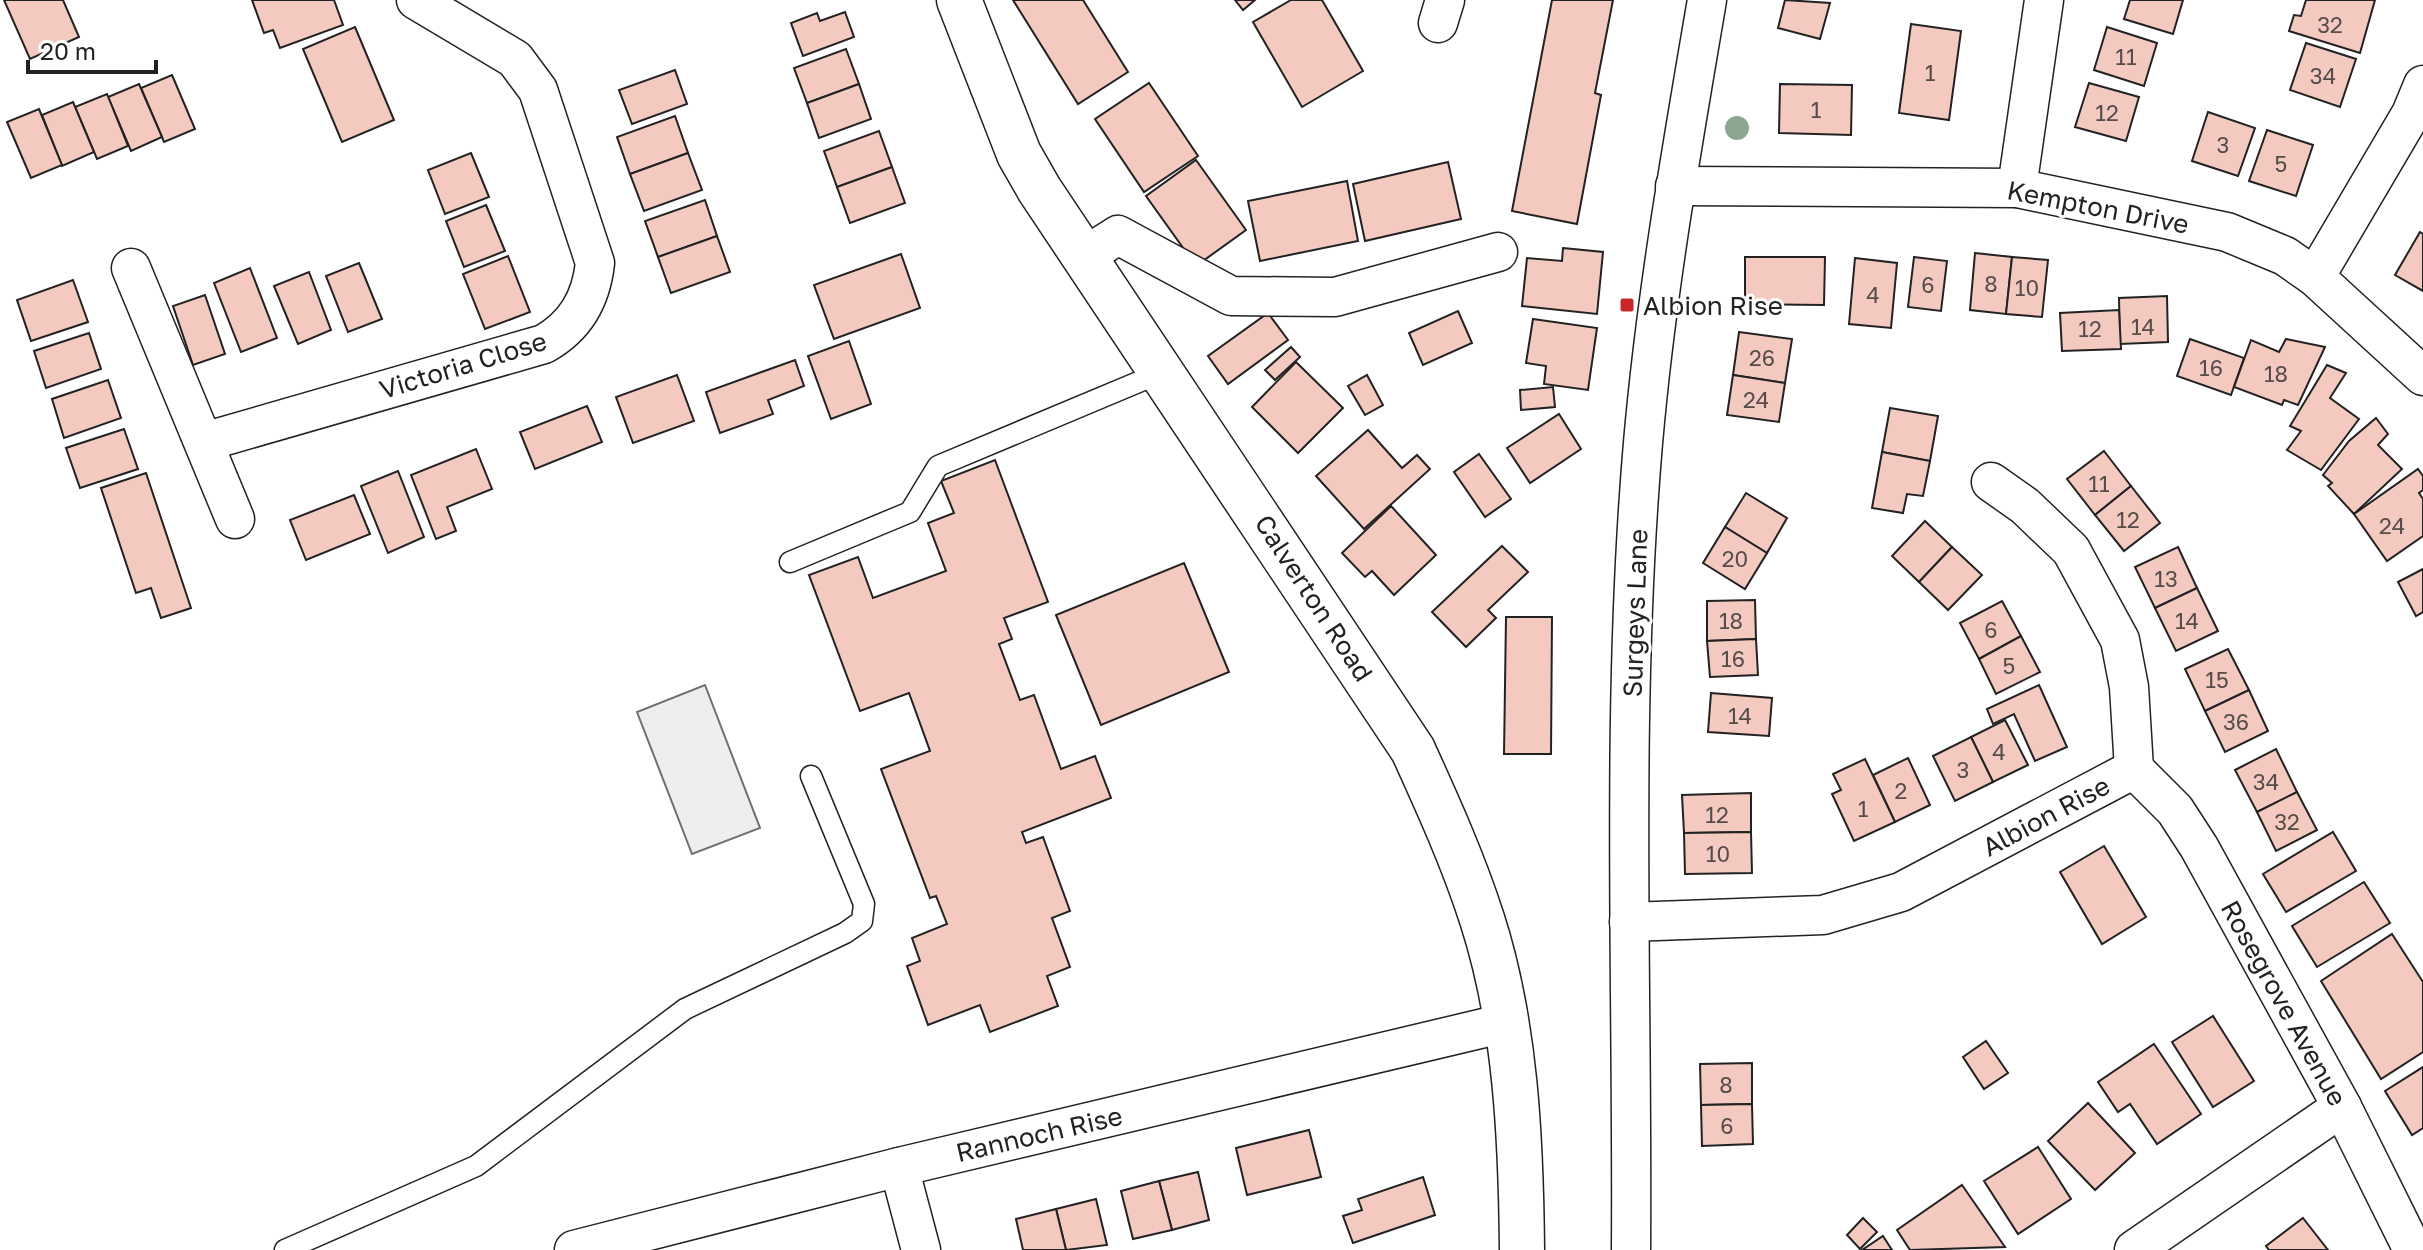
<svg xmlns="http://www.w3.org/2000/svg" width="2423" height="1250" font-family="'Golos Text',sans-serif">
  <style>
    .green { fill: #eee; stroke: #6f6f6f; stroke-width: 2 }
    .building { fill: #f3c9c0; stroke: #222; stroke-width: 2 }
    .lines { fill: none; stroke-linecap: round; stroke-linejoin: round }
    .service-casing { stroke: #222; stroke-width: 23 }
    .minor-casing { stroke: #222; stroke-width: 41 }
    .tertiary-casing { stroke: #222; stroke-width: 47 }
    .service { stroke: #fff; stroke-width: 20 }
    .minor { stroke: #fff; stroke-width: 38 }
    .tertiary { stroke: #fff; stroke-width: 44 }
    .tree { fill: #8da692 }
    .poi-dot { fill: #c62828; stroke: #fff; stroke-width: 3 }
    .labels { text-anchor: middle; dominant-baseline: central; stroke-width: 6; stroke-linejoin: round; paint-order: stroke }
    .number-label { font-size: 22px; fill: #564c4a }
    .street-label { font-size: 26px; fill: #222; stroke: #fff }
    .poi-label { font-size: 26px; fill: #222; stroke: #fff; text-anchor: start }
  </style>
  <rect width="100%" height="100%" fill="#fff"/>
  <!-- green -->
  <path class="green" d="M705,685l55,143 -68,26 -55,-142z"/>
  <!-- building -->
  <g class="building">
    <path d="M4,0h59l16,37 -49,22z"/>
    <path d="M252,0h82l9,25 -63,23 -7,-18 -9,3z"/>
    <path d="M1013,0h70l45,72 -50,32z"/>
    <path d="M1235,0h20l-12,10z"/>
    <path d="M1291,0h31l41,71 -61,36 -49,-85z"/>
    <path d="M1552,0h61l-18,93 6,2 -24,129 -65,-13z"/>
    <path d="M1785,0l45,3 -10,36 -42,-11z"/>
    <path d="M2130,0h53l-10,34 -49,-15z"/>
    <path d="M2306,0h69l-15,53 -71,-22 5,-16 7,1z"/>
    <path d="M845,12l9,25 -51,19 -12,-33 26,-10 3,8z"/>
    <path d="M1911,24l50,7 -12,89 -50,-7z"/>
    <path d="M355,27l39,93 -52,22 -39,-93z"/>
    <path d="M2107,27l50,16 -13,43 -50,-16z"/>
    <path d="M2306,43l50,16 -16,48 -50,-17z"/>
    <path d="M846,49l13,35 -52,19 -13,-35z"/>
    <path d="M675,70l12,34 -55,20 -13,-34z"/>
    <path d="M172,75l23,54 -31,13 -23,-54z"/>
    <path d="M1149,83l49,73 -54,36 -49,-73z"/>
    <path d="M2089,83l50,14 -13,44 -51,-14z"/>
    <path d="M139,84l23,53 -31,14 -23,-54z"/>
    <path d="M859,84l12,35 -52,19 -12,-35z"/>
    <path d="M1780,84l72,1 -1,50 -72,-2z"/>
    <path d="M107,94l21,52 -31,13 -22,-52z"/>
    <path d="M73,102l21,50 -32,14 -20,-51z"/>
    <path d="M39,109l23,56 -31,13 -24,-56z"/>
    <path d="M2208,112l47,16 -17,48 -46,-15z"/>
    <path d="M675,116l13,37 -58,21 -13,-37z"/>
    <path d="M2267,130l46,15 -17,51 -47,-15z"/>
    <path d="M879,131l13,36 -55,20 -13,-36z"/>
    <path d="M471,153l18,44 -44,17 -17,-44z"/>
    <path d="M688,153l14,37 -58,21 -14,-37z"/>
    <path d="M1196,160l50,70 -50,36 -50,-70z"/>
    <path d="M1448,162l13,57 -96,22 -12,-57z"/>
    <path d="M892,167l13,36 -55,20 -13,-36z"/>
    <path d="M1347,181l11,60 -98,20 -12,-60z"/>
    <path d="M705,200l12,36 -59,21 -13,-36z"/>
    <path d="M486,205l19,46 -41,16 -18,-46z"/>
    <path d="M2420,232l3,2v57l-28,-16z"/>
    <path d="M717,236l13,36 -59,21 -13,-36z"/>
    <path d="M1563,248l40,4 -6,62 -75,-8 5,-48 35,3z"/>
    <path d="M1975,253l37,4 -6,57 -36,-4z"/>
    <path d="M901,254l19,54 -86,31 -20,-54z"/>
    <path d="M508,256l22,56 -45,17 -22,-55z"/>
    <path d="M1745,257h80l-1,48 -79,-1z"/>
    <path d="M1914,257l33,4 -6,50 -33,-4z"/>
    <path d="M2012,257l36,3 -6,57 -36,-3z"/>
    <path d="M1855,258l42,5 -6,65 -42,-4z"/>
    <path d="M359,263l23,56 -34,13 -22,-56z"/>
    <path d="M250,268l27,70 -36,14 -27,-69z"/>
    <path d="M309,272l22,58 -33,14 -24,-58z"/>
    <path d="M73,280l15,42 -57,19 -14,-41z"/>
    <path d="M205,295l20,59 -32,11 -20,-59z"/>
    <path d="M2167,296l1,46 -48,2 -1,-46z"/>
    <path d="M2119,310l2,39 -59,2 -2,-38z"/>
    <path d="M1458,311l14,32 -49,22 -14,-32z"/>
    <path d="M1268,313l20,27 -60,44 -20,-28z"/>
    <path d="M1533,319l64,9 -9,62 -44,-6 2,-18 -20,-3z"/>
    <path d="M1739,332l53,7 -7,44 -52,-8z"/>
    <path d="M89,333l12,36 -55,19 -12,-37z"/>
    <path d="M2190,339l54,19 -13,37 -54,-19z"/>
    <path d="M2286,339l39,8 -27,58 -14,-5 -2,5 -48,-18 17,-47 28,12z"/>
    <path d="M849,341l22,63 -40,15 -23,-63z"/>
    <path d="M1291,347l9,10 -25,23 -10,-10z"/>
    <path d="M795,360l9,26 -36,14 5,14 -53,19 -14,-41z"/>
    <path d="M1296,362l47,46 -45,45 -46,-46z"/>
    <path d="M2327,365l19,8 -16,25 29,21 -38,51 -34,-20 14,-19 -11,-5z"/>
    <path d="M677,375l17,46 -61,22 -17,-46z"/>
    <path d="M1367,375l16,30 -18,10 -17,-29z"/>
    <path d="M1733,375l52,8 -6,39 -52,-7z"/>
    <path d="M108,380l13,38 -57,20 -12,-39z"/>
    <path d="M1553,387l2,20 -34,3 -1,-20z"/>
    <path d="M587,406l15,36 -67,27 -15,-37z"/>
    <path d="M1890,408l48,8 -8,45 -48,-9z"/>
    <path d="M1559,414l22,35 -51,34 -23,-35z"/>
    <path d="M2376,418l12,16 -10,11 24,24 -48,45 -26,-28 4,-3 -9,-8 26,-34z"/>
    <path d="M124,429l14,40 -58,19 -14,-40z"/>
    <path d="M1368,430l34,38 15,-13 13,14 -66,60 -48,-53z"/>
    <path d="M476,449l16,40 -45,18 9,24 -20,8 -25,-64z"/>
    <path d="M2104,451l27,35 -36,29 -28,-36z"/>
    <path d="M1882,452l48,9 -7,35 -16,-2 -4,19 -31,-5z"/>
    <path d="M1479,454l32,45 -26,18 -31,-45z"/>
    <path d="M995,460l53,142 -44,16 8,21 -13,5 21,56 14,-5 27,74 34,-13 16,42 -89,34 4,11 17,-6 27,74 -18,7 18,49 -23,9 11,30 -68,26 -10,-27 -52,20 -21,-59 13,-5 -8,-23 35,-14 -11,-28 -6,2 -49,-129 49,-18 -21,-58 -49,18 -51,-136 49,-18 15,41 73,-27 -18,-48 26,-10 -13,-32z"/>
    <path d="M2418,469l5,7v14l-4,3 4,6v37l-36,25 -33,-47z"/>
    <path d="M398,471l26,66 -36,16 -27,-67z"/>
    <path d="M146,473l45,135 -30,10 -10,-30 -15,5 -35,-105z"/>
    <path d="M2131,486l29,37 -36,28 -29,-36z"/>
    <path d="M1746,493l41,25 -20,35 -42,-26z"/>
    <path d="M354,495l16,39 -64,26 -16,-40z"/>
    <path d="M1391,506l45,49 -42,40 -22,-24 -7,6 -23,-24z"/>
    <path d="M1925,521l27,26 -33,35 -27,-26z"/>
    <path d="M1725,527l42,26 -22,36 -42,-26z"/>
    <path d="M1502,546l26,26 -40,38 8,8 -30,29 -34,-35z"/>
    <path d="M1952,547l30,28 -34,35 -29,-28z"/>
    <path d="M2178,547l19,41 -42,20 -20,-41z"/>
    <path d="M1184,563l45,109 -128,53 -45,-110z"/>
    <path d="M2423,569v43l-7,4 -18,-34z"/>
    <path d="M2197,588l21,43 -42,20 -21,-43z"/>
    <path d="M1755,600l1,39 -49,2v-40z"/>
    <path d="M2002,601l19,35 -42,23 -19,-36z"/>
    <path d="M1506,617h46l-1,137h-47z"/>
    <path d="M2021,636l19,36 -44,22 -17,-35z"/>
    <path d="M1756,639l2,36 -48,2 -3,-36z"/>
    <path d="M2228,649l21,41 -44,21 -20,-42z"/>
    <path d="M2039,685l28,62 -32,14 -21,-47 -21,10 -6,-15z"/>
    <path d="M2249,690l19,41 -43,21 -20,-41z"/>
    <path d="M1711,693l61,5 -3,38 -61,-4z"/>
    <path d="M2005,720l23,45 -35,17 -22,-45z"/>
    <path d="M1971,737l22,45 -38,19 -22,-45z"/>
    <path d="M2276,749l21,43 -40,20 -22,-42z"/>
    <path d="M1908,758l22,47 -35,17 -22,-47z"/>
    <path d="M1865,759l30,63 -41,19 -22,-47 9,-4 -8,-16z"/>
    <path d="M2297,792l20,38 -41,21 -19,-39z"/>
    <path d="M1751,793v39l-67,1 -2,-38z"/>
    <path d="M1751,832l1,41 -67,1 -1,-41z"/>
    <path d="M2333,832l23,39 -70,41 -23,-38z"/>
    <path d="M2104,846l42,71 -44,27 -42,-72z"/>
    <path d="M2364,882l26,41 -73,44 -25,-41z"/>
    <path d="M2392,934l31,48v70l-42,27 -60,-98z"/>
    <path d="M2213,1016l41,65 -41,26 -41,-65z"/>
    <path d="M1986,1041l22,32 -24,16 -21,-32z"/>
    <path d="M2154,1044l47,70 -44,30 -27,-40 -12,8 -20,-30z"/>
    <path d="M1752,1063v41l-51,1 -1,-41z"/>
    <path d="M2423,1067v61l-11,7 -27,-44z"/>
    <path d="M2088,1103l47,50 -40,37 -47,-49z"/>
    <path d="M1752,1104l1,40 -51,2 -1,-41z"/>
    <path d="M1309,1130l12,47 -74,18 -11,-47z"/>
    <path d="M2038,1147l33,52 -53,35 -34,-53z"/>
    <path d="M1198,1172l11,48 -37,10 -13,-49z"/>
    <path d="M1423,1177l12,38 -82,28 -10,-27 19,-6 -4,-11z"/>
    <path d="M1159,1181l13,49 -39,9 -12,-48z"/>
    <path d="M1962,1185l43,62 -95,3 -13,-20z"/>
    <path d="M1096,1199l11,46 -41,5 -10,-41z"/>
    <path d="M1056,1209l10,41h-43l-7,-31z"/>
    <path d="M1863,1218l14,14 -17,17 -13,-14z"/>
    <path d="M2303,1218l25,32h-59l-3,-4z"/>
    <path d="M1883,1236l9,14h-30z"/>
  </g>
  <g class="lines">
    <!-- service casing -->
    <g class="service-casing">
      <g id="service">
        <path d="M790,562l120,-50 28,-46 222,-93"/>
        <path d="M285,1250l191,-84 209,-157 160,-76 17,-12 2,-17 -53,-128"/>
      </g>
    </g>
    <!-- minor casing -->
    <g class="minor-casing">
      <g id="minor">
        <path d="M1438,23l7,-23"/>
        <path d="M1675,186l342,2 210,44 58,24 30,21 108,99"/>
        <path d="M2017,188l27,-188"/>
        <path d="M1082,258l36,-23 113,61 104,1 163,-45"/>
        <path d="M131,268l104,251"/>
        <path d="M2315,277l96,-163 12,-29"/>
        <path d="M204,442l340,-98c32,-18 47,-45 51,-81l-57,-173 -23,-31 -99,-59"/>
        <path d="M1991,482l34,24 46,44 49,90 9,47 5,82"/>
        <path d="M2134,769l41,41 24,37 143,260 71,143"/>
        <path d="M1629,922l194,-7 78,-23 233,-123"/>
        <path d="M899,1167l22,83"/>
        <path d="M574,1250l325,-83 606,-144"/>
        <path d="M1631,1250c2,-269 -11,-539 12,-807 13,-149 39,-296 64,-443"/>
        <path d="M2134,1250l208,-143"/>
      </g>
    </g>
    <!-- tertiary casing -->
    <g class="tertiary-casing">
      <path id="tertiary" d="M959,0l60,154 20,35 374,561c25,55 50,110 69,169 34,105 39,221 40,331"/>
    </g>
    <!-- service -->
    <use href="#service" class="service"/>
    <!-- minor -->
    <use href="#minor" class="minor"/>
    <!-- tertiary -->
    <use href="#tertiary" class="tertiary"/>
  </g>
  <!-- trees -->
  <circle class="tree" cx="1737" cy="128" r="12"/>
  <!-- markers -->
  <rect class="poi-dot" x="1619" y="297" width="16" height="16" rx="4"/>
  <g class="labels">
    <!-- number labels -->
    <g class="number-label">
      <text x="2330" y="24">32</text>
      <text x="2126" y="56">11</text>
      <text x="1930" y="72">1</text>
      <text x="2323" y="75">34</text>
      <text x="1816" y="109">1</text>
      <text x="2107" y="112">12</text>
      <text x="2223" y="144">3</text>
      <text x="2281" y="163">5</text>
      <text x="1991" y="283">8</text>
      <text x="1928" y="284">6</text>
      <text x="2027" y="287">10</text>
      <text x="1873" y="294">4</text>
      <text x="2143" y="326">14</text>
      <text x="2090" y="328">12</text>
      <text x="1762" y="357">26</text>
      <text x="2211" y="367">16</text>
      <text x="2276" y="373">18</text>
      <text x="1756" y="399">24</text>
      <text x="2099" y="483">11</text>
      <text x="2128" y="519">12</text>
      <text x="2392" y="525">24</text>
      <text x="1735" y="558">20</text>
      <text x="2166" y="578">13</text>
      <text x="1731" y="620">18</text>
      <text x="2187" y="620">14</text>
      <text x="1991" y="629">6</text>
      <text x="1733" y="658">16</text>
      <text x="2009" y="665">5</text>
      <text x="2217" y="679">15</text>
      <text x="1740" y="715">14</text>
      <text x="2236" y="721">36</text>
      <text x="1999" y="751">4</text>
      <text x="1963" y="769">3</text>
      <text x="2266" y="781">34</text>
      <text x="1901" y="790">2</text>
      <text x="1863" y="808">1</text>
      <text x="1717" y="814">12</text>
      <text x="2287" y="821">32</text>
      <text x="1718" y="853">10</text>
      <text x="1726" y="1084">8</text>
      <text x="1727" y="1125">6</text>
    </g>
    <!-- street labels -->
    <g class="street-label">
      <text transform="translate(2098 207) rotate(11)">Kempton Drive</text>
      <text transform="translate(463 365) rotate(-17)">Victoria Close</text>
      <text transform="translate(1314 598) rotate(57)">Calverton Road</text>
      <text transform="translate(1635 613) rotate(-88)">Surgeys Lane</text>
      <text transform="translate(2046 816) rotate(-28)">Albion Rise</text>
      <text transform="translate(2284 1003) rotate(61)">Rosegrove Avenue</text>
      <text transform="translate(1039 1134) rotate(-13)">Rannoch Rise</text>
    </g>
    <!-- poi labels -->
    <g class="poi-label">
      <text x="1643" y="305">Albion Rise</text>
    </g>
  </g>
  <!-- scale -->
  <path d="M28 60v12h128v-12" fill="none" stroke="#222222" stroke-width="4"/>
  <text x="40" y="60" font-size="24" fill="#222222" stroke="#ffffff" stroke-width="6" paint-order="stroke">20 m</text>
</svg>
